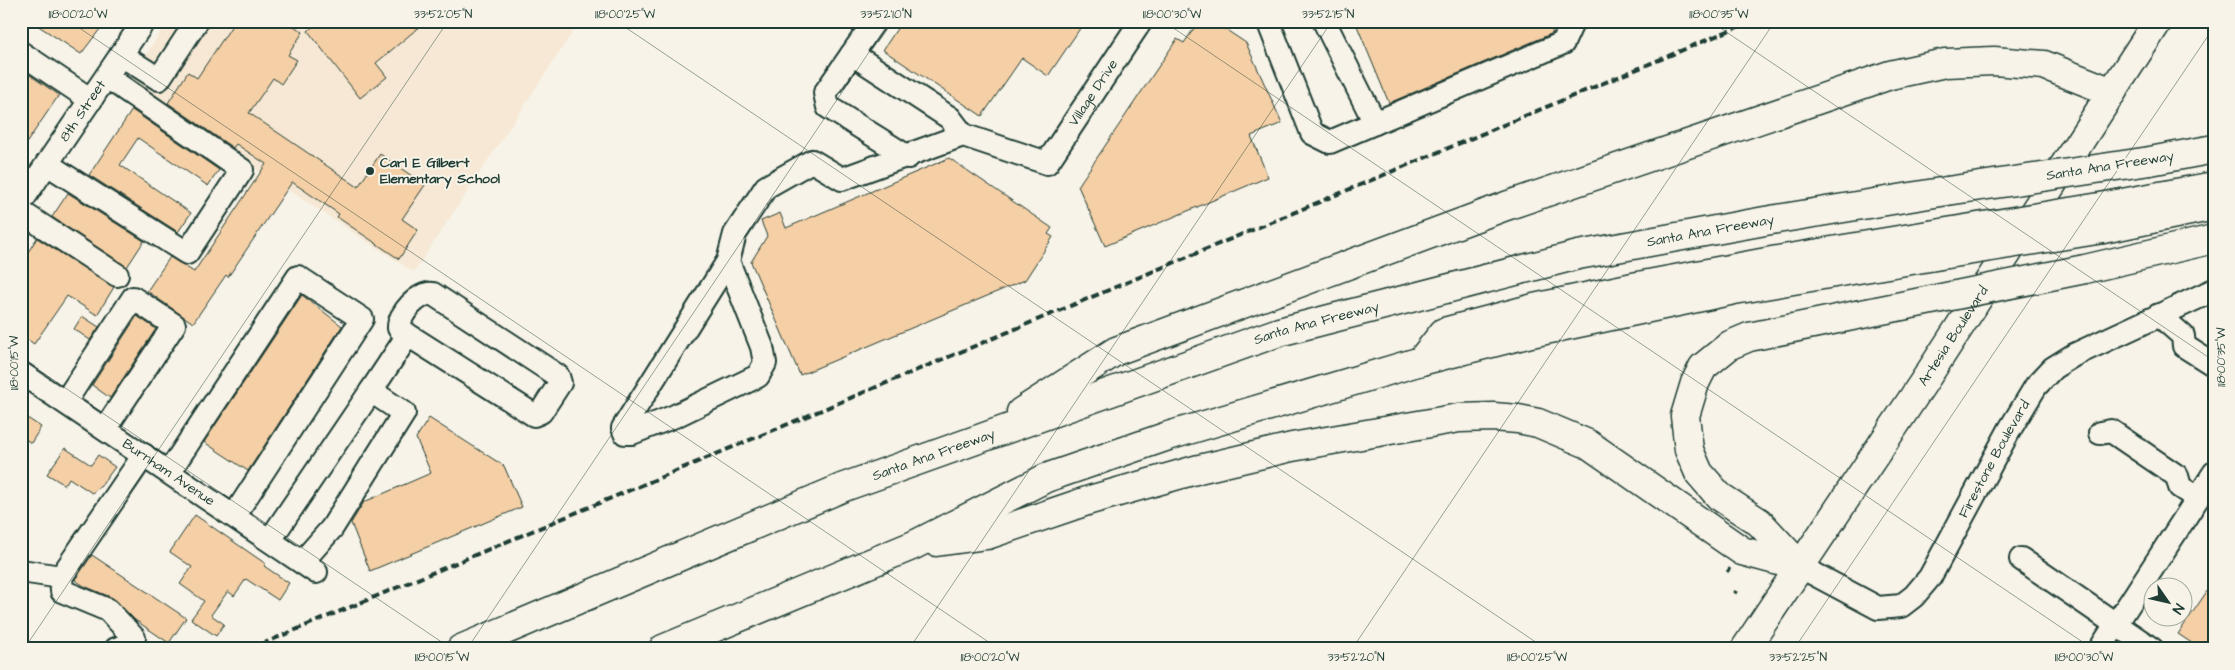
<svg xmlns="http://www.w3.org/2000/svg" width="2235" height="670" font-family="'Architects Daughter',sans-serif">
  <style>
    .built { fill: #f6e8d4 }
    .building { fill: #f5cfa5; stroke: #1f3d34 }
    .lines { fill: none; stroke-linecap: round; stroke-linejoin: round }
    .minor-casing { stroke: #1f3d34; stroke-width: 26 }
    .major-casing { stroke: #1f3d34; stroke-width: 31 }
    .highway-casing { stroke: #1f3d34; stroke-width: 31 }
    .path { stroke: #1f3d34; stroke-width: 3; stroke-dasharray: 5 4; stroke-linecap: butt }
    .minor { stroke: #f7f3e8; stroke-width: 22 }
    .major { stroke: #f7f3e8; stroke-width: 28 }
    .highway { stroke: #f7f3e8; stroke-width: 28 }
    .rail { stroke: #1f3d34; stroke-width: 4; stroke-dasharray: 8 4; stroke-linecap: butt }
    .highway-bridge-casing { stroke: #1f3d34; stroke-width: 31; stroke-linecap: butt }
    .highway-bridge { stroke: #f7f3e8; stroke-width: 28 }
    .ticks { fill: none; stroke: #1f3d34; stroke-width: 1; stroke-opacity: 0.45 }
    .poi-dot { fill: #1f3d34; stroke: #f7f3e8; stroke-width: 2 }
    .labels { text-anchor: middle; dominant-baseline: central; stroke-width: 4; stroke-linejoin: round; paint-order: stroke }
    .street-label { font-size: 14px; fill: #1f3d34; stroke: #f7f3e8 }
    .poi-label { font-size: 14px; font-weight: bold; fill: #1f3d34; stroke: #f7f3e8; text-anchor: start }
    .neatline { fill: none; stroke: #1f3d34; stroke-width: 2 }
    .ticks-label { font-size: 12px; text-anchor: middle; fill: #1f3d34 }
  </style>
  <rect width="100%" height="100%" fill="#f7f3e8"/>
  <filter id="ink" filterUnits="userSpaceOnUse"><feTurbulence type="fractalNoise" baseFrequency=".02" numOctaves="2"/><feDisplacementMap in="SourceGraphic" scale="10" xChannelSelector="R" yChannelSelector="G"/><feConvolveMatrix kernelMatrix="1 2 1 2 8 2 1 2 1" color-interpolation-filters="sRGB"/></filter>
  <g filter="url(#ink)">
    <!-- built -->
    <path class="built" d="M168,21h412l-166,251 -288,-188z"/>
    <!-- building -->
    <g class="building">
      <path d="M31,21h71l-4,7 2,1 -19,25z"/>
      <path d="M235,21h51l17,11 -15,23 9,5 -16,24 -8,-6 -24,35 109,74 22,-33 45,31 -23,34 16,11 -19,29 -62,-42 2,-3 -47,-32 -64,95 -2,-2 -33,48 -46,-32 23,-34 24,15 72,-108 -30,-20 -3,4 -65,-45 20,-31 9,6z"/>
      <path d="M319,21h94l5,7 -42,35 11,14 -27,21 -52,-67z"/>
      <path d="M902,21h183l-37,55 -26,-18 -40,58 -99,-66z"/>
      <path d="M1199,21h14l33,22 36,80 -31,13 17,41 -163,69 -27,-60 99,-147 7,4z"/>
      <path d="M1355,21h193l5,12 -164,70z"/>
      <path d="M21,69l38,26 -38,56z"/>
      <path d="M132,110l87,60 -11,16 -70,-48 -18,27 71,48 -13,19 -89,-57z"/>
      <path d="M949,158l103,70 -4,6 5,3 -28,43 -225,95 -49,-113 16,-26 -6,-15 19,-8 6,15z"/>
      <path d="M68,193l76,48 -17,26 -75,-50z"/>
      <path d="M37,238l77,49 -17,28 -30,-19 -33,48 -13,-9v-72z"/>
      <path d="M302,295l40,31 -94,145 -44,-29z"/>
      <path d="M82,316l17,11 -9,13 -16,-11z"/>
      <path d="M137,316l19,13 -46,69 -18,-13z"/>
      <path d="M21,414l20,13 -10,16 -10,-7z"/>
      <path d="M429,418l75,48 18,41 -152,64 -19,-48 13,-21 67,-29 -15,-35z"/>
      <path d="M65,448l26,17 7,-10 17,12 -14,19 -9,7 -23,-15 -4,7 -18,-11z"/>
      <path d="M195,515l71,49 -2,2 25,17 -11,17 -32,-21 -12,17 -6,-5 -17,24 13,9 -8,12 -25,-17 13,-18 -24,-17 12,-17 -22,-15z"/>
      <path d="M92,555l94,63 -17,25 -34,-23 -22,-22 -29,-12 -9,-6z"/>
      <path d="M2214,581v68h-13l-23,-15z"/>
    </g>
    <g class="lines">
      <!-- minor casing -->
      <g class="minor-casing">
        <g id="minor">
          <path d="M875,21l-23,33 98,64 13,17"/>
          <path d="M1268,21l44,112 18,9 233,-99 10,-22"/>
          <path d="M1324,21l51,102"/>
          <path d="M21,53l70,47"/>
          <path d="M852,54l-27,39 3,14 80,50"/>
          <path d="M121,55l38,24 38,-58"/>
          <path d="M47,164l140,89 55,-83 -135,-93"/>
          <path id="s1" d="M21,202l123,-181"/>
          <path d="M21,212l96,63"/>
          <path id="s2" d="M728,261l34,86 3,16 -7,13 -83,40 -43,17h-7l-2,-5 105,-167 7,-27 31,-47 46,-26 30,18 121,-44 84,28 94,-142"/>
          <path d="M2159,315l24,21 1,10 30,19"/>
          <path id="s3" d="M21,373l295,199"/>
          <path d="M371,391l37,-56 126,80 7,-3 19,-29 -2,-7 -125,-82c-14,-3 -35,21 -34,34l9,7"/>
          <path d="M65,402l68,-104 41,27 -69,104"/>
          <path d="M2100,433l11,-2 66,45 3,11 17,11"/>
          <path d="M169,472l129,-195 64,42 -128,197"/>
          <path d="M270,540l101,-149 33,22 -72,115 -30,34"/>
          <path d="M2021,559l131,90"/>
          <path id="s4" d="M1801,567l77,41 23,-2 13,-10 16,-19 80,-148 26,-43 17,-18 21,-13 140,-65"/>
          <path d="M21,571l40,6"/>
          <path d="M116,649l14,-5 4,-6 -26,-28 -46,-19 -1,-14 83,-122"/>
          <path d="M2100,649l114,-176"/>
        </g>
      </g>
      <!-- major casing -->
      <g class="major-casing">
        <g id="major">
          <path id="s5" d="M1745,649l178,-266 235,-362"/>
        </g>
      </g>
      <!-- highway casing -->
      <g class="highway-casing">
        <g id="highway">
          <path d="M2150,161l64,-12"/>
          <path d="M2106,206l108,-20"/>
          <path d="M2103,229l111,-23"/>
          <path d="M2085,269l129,-30"/>
          <path d="M1421,361l23,-29 90,-24 104,-22 134,-25 157,-26"/>
          <path d="M1021,412l95,-61 390,-145 384,-131 55,-12 49,-2 50,4 68,27"/>
          <path d="M936,542l51,-7 103,-35 109,-31 93,-22 167,-29 34,-1 25,2 20,4 50,21 154,107 59,16"/>
          <path d="M1801,567l-42,-45 -40,-26 -20,-23 -10,-23 -4,-34 10,-33 8,-16 27,-22 19,-8 108,-22"/>
          <path id="s6" d="M461,649l383,-162 435,-155 299,-77 187,-34 182,-30"/>
          <path d="M663,649l251,-104 132,-67 122,-42 253,-75 110,-28 203,-43 201,-34"/>
        </g>
      </g>
      <!-- path -->
      <g class="path">
        <path d="M1727,572l4,-5"/>
        <path d="M1733,591l4,2"/>
      </g>
      <!-- minor -->
      <use href="#minor" class="minor"/>
      <!-- major -->
      <use href="#major" class="major"/>
      <!-- highway -->
      <use href="#highway" class="highway"/>
      <!-- rail -->
      <path class="rail" d="M250,649l1502,-628"/>
      <!-- highway-bridge casing -->
      <g class="highway-bridge-casing">
        <g id="highway-bridge">
          <path d="M1947,191l203,-30"/>
          <path d="M1929,235l177,-29"/>
          <path d="M1935,256l168,-27"/>
          <path d="M1857,315l228,-46"/>
        </g>
      </g>
      <!-- highway-bridge -->
      <use href="#highway-bridge" class="highway-bridge"/>
    </g>
  </g>
  <!-- ticks -->
  <path class="ticks" d="M69,21l930,628M616,21l930,628M1163,21l930,628M1710,21l504,340M21,358l431,291M24,649l424,-628M467,649l423,-628M909,649l423,-628M1352,649l423,-628M1794,649l420,-622"/>
  <!-- markers -->
  <circle class="poi-dot" cx="370" cy="171" r="5"/>
  <g class="labels">
    <!-- street labels -->
    <g class="street-label">
      <text stroke="none"><textPath href="#s2" startOffset="945">Village Drive</textPath></text>
      <text stroke="none"><textPath href="#s1" startOffset="110">8th Street</textPath></text>
      <text transform="translate(2110 166) rotate(-9)">Santa Ana Freeway</text>
      <text stroke="none"><textPath href="#s6" startOffset="1321">Santa Ana Freeway</textPath></text>
      <text stroke="none"><textPath href="#s6" startOffset="916">Santa Ana Freeway</textPath></text>
      <text stroke="none"><textPath href="#s5" startOffset="376">Artesia Boulevard</textPath></text>
      <text stroke="none"><textPath href="#s6" startOffset="511">Santa Ana Freeway</textPath></text>
      <text stroke="none"><textPath href="#s4" startOffset="286">Firestone Boulevard</textPath></text>
      <text stroke="none"><textPath href="#s3" startOffset="178">Burnham Avenue</textPath></text>
    </g>
    <!-- poi labels -->
    <g class="poi-label">
      <text x="380" y="163">Carl E Gilbert<tspan x="380" dy="16">Elementary School</tspan></text>
    </g>
  </g>
  <!-- margin -->
  <rect width="2235" height="670" fill="none" stroke="#f7f3e8" stroke-width="55"/>
  <!-- north arrow -->
  <g transform="translate(2168 602) rotate(124)"><circle r="24" fill="#f7f3e8" stroke="#a1aaa0"/>
  <path d="M0-4L9 19L0 12L-9 19Z" fill="#1f3d34"/>
  <text y="-8" font-size="14" font-weight="bold" text-anchor="middle" fill="#1f3d34">N</text>
  </g>
  <rect x="28" y="28" width="2180" height="614" class="neatline"/>
  <g class="ticks-label">
    <text x="78" y="18">118°00'20"W</text>
    <text x="443" y="18">33°52'05"N</text>
    <text x="625" y="18">118°00'25"W</text>
    <text x="886" y="18">33°52'10"N</text>
    <text x="1172" y="18">118°00'30"W</text>
    <text x="1328" y="18">33°52'15"N</text>
    <text x="1719" y="18">118°00'35"W</text>
    <text transform="translate(2221 357) rotate(-90)" y="4">118°00'35"W</text>
    <text transform="translate(14 363) rotate(-90)" y="4">118°00'15"W</text>
    <text x="442" y="661">118°00'15"W</text>
    <text x="990" y="661">118°00'20"W</text>
    <text x="1356" y="661">33°52'20"N</text>
    <text x="1537" y="661">118°00'25"W</text>
    <text x="1798" y="661">33°52'25"N</text>
    <text x="2084" y="661">118°00'30"W</text>
  </g>
</svg>
